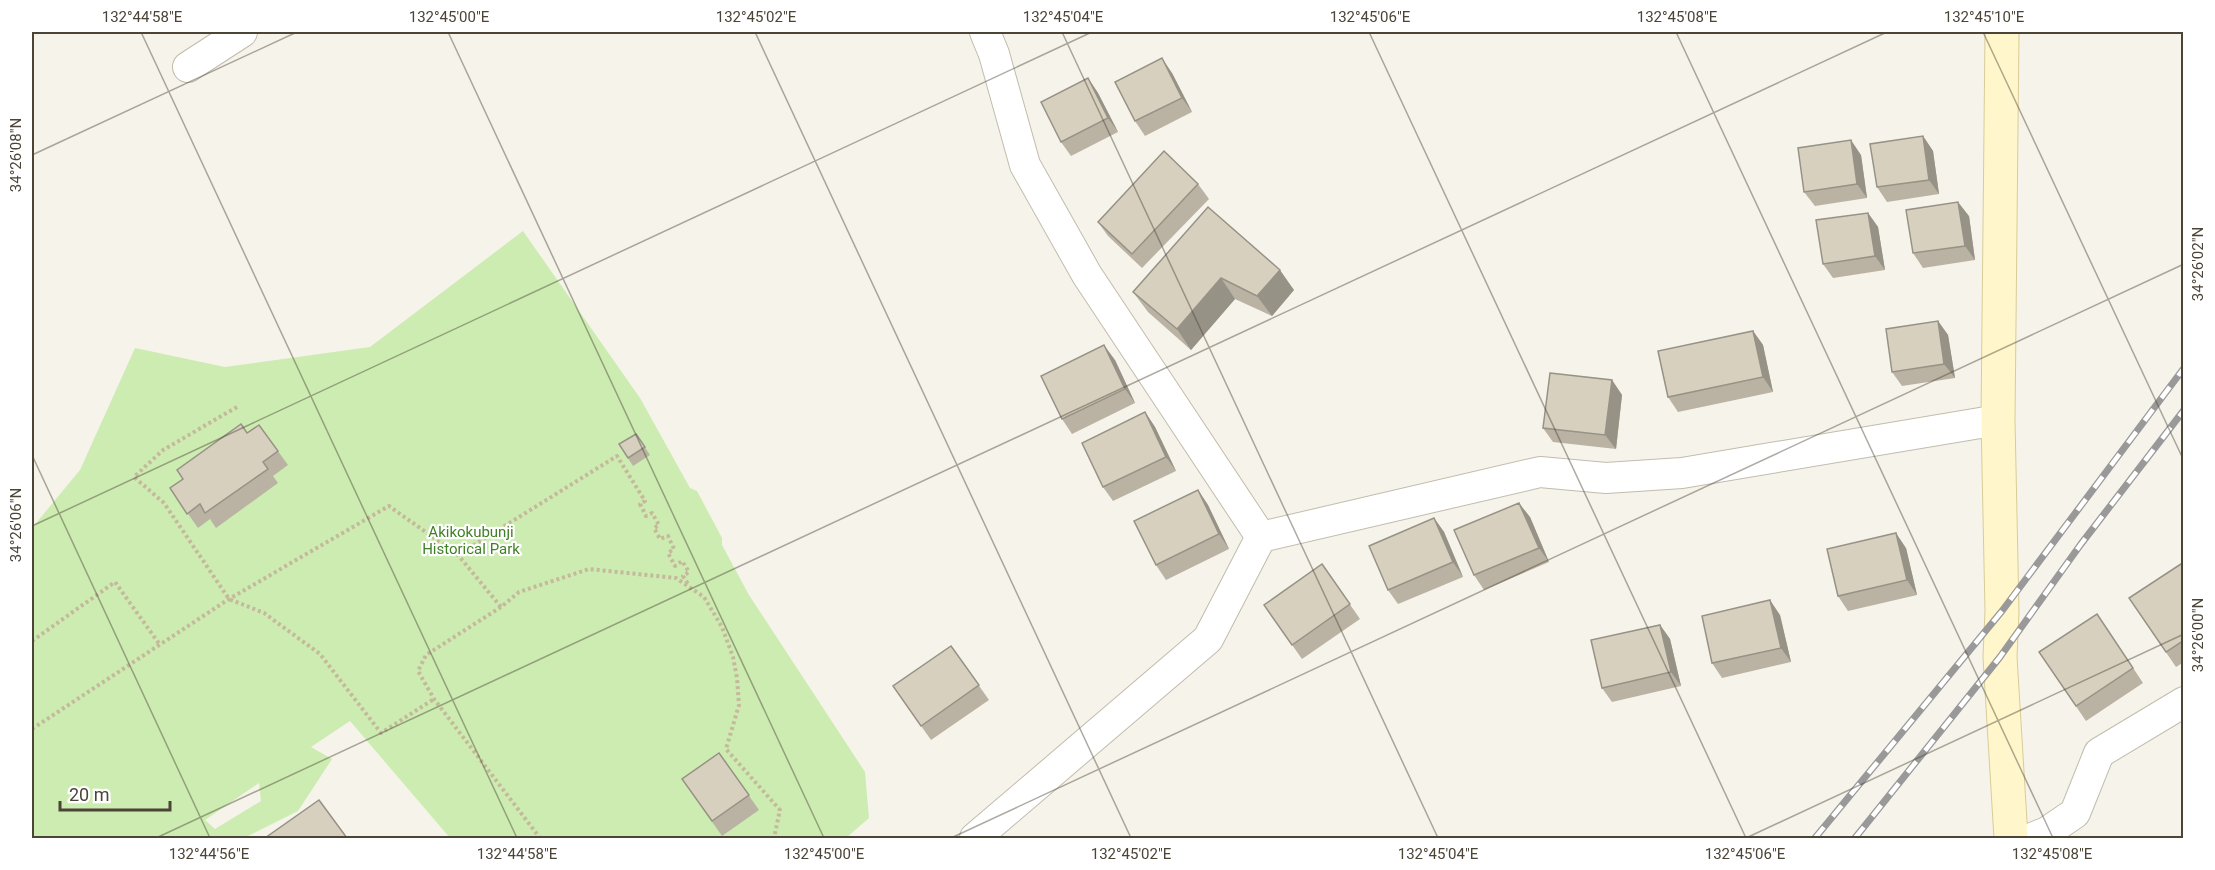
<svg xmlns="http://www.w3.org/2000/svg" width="2215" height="870" font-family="Roboto,sans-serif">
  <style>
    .green { fill: #cdecb1; fill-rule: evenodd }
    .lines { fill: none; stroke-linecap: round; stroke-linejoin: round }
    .street-casing { stroke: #c2bcac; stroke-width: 32 }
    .secondary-casing { stroke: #d8cc97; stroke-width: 35 }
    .path { stroke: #c5b99c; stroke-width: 4; stroke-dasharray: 3 3; stroke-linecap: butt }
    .street { stroke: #fff; stroke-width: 30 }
    .secondary { stroke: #fff6cb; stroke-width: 33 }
    .rail-casing { stroke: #999; stroke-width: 7 }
    .rail { stroke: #fff; stroke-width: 4.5; stroke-dasharray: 14; stroke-linecap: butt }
    .wall { fill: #bab3a4 }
    .shaded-wall { fill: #979286 }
    .building { fill: #d8d0bf; stroke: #979286; stroke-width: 1.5 }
    .ticks { fill: none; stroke: #4b4437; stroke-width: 1.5; stroke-opacity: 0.45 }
    .labels { text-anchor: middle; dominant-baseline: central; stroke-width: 4.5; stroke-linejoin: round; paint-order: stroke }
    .park-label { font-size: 15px; fill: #418126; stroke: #fff }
    .neatline { fill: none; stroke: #4b4437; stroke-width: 2 }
    .ticks-label { font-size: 15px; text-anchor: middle; fill: #4b4437 }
  </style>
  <rect width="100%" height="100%" fill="#f6f3ea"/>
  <!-- green -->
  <path class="green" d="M523,231l117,167 50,90 7,3 25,47v7l27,50 116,177 4,46 -23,20h-396l-100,-117 -39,26 21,12 -34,52 -54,27h-212v-310l48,-58 55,-122 90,19 145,-20zM259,783l2,18 -46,28 -10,-9z"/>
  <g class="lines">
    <!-- street casing -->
    <g class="street-casing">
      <g id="street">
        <path d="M985,32l9,22 31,111 62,110 174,262"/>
        <path d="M188,67l54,-35"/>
        <path d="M975,838l233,-199 53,-102 279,-65 66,6 76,-5 316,-53"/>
        <path d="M2032,838l15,-6 28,-19 24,-60 85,-51"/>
      </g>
    </g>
    <!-- secondary casing -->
    <g class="secondary-casing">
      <path id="secondary" d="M2002,32l-4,388 4,191 -2,46 11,181"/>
    </g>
    <!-- path -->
    <g class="path">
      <path d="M237,407l-74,43 -29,27 30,26 65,96 35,14 56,41 61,79 53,-34"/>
      <path d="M458,555l159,-99 28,45 -5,3 6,12 6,-3 7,12 -5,3 6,11 8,-3 6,13 -6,4 7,13 7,-5 7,11 -6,4 5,8"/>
      <path d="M501,607l-75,48 -8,16 16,28 106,139"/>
      <path d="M32,641l83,-59 45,63"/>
      <path d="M32,729l197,-130 160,-93 69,49 43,52 18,-15 70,-23 87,9 28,19 18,30 11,30 4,21 2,27 -13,44 54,61 -6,28"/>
    </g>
    <!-- street -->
    <use href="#street" class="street"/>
    <!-- secondary -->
    <use href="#secondary" class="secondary"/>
    <!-- rail casing -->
    <g class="rail-casing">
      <g id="rail">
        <path d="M1815,838l187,-227 182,-243"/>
        <path d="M1855,838l145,-181 81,-113 103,-134"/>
      </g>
    </g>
    <!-- rail -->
    <use href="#rail" class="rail"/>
  </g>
  <!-- wall -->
  <g class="wall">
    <path d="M1172,73l20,39 -47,24 -10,-15z"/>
    <path d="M1088,78l10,15 20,39 -47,24 -10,-14z"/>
    <path d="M1923,136l10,15 6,43 -52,8 -10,-15z"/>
    <path d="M1861,155l6,43 -52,8 -11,-14z"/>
    <path d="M1198,184l11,15 -67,69 -34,-32 -10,-14z"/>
    <path d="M1208,207l86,83 -22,26 -37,-17 -44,51 -43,-38 -15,-20z"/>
    <path d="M1868,213l10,14 7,43 -52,8 -10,-14z"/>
    <path d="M1969,216l6,44 -52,8 -10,-15z"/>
    <path d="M1938,321l10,14 7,43 -53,8 -10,-14z"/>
    <path d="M1753,331l10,14 10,47 -95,20 -10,-15z"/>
    <path d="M1115,360l20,43 -63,31 -10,-15z"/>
    <path d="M1612,380l10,15 -6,54 -63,-7 -10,-14z"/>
    <path d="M1145,412l10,15 21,44 -63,30 -10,-14z"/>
    <path d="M259,425l29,40 -15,11 5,7 -62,45 -6,-9 -12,9 -28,-40z"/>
    <path d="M636,434l14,21 -17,11 -14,-22z"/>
    <path d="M1198,490l10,15 21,44 -63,31 -10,-15z"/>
    <path d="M1530,517l19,45 -65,28 -10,-15z"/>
    <path d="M1434,518l10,14 19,45 -65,27 -10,-14z"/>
    <path d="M1906,548l11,47 -69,16 -10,-15z"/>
    <path d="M2184,562v100l-8,5 -47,-69z"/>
    <path d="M1322,564l38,55 -58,40 -38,-54z"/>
    <path d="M1780,615l11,47 -69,16 -10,-15z"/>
    <path d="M1660,625l10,14 11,47 -69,16 -10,-14z"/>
    <path d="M2107,628l36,55 -57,38 -47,-69z"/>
    <path d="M951,646l38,54 -58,40 -38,-54z"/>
    <path d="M719,753l40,57 -37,26 -40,-57z"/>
  </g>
  <!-- shaded-wall -->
  <g class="shaded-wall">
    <path d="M1162,58l10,15 20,39 -10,-14z"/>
    <path d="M1088,78l10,15 20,39 -10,-14z"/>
    <path d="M1923,136l10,15 6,43 -10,-14z"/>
    <path d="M1851,140l10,15 6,43 -10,-14z"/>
    <path d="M1958,202l11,14 6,44 -10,-14z"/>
    <path d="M1868,213l10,14 7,43 -10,-14z"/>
    <path d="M1280,270l14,20 -22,26 -15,-20z"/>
    <path d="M1221,278l14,21 -44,51 -14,-21z"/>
    <path d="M1938,321l10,14 7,43 -11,-14z"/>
    <path d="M1753,331l10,14 10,47 -10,-15z"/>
    <path d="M1104,345l11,15 20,43 -10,-14z"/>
    <path d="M1612,380l10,15 -6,54 -11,-14z"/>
    <path d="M1145,412l10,15 21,44 -10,-14z"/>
    <path d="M1198,490l10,15 21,44 -10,-15z"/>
    <path d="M1519,503l11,14 19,45 -10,-14z"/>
    <path d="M1434,518l10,14 19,45 -10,-15z"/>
    <path d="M1896,533l10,15 11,47 -10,-15z"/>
    <path d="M1770,600l10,15 11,47 -10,-14z"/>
    <path d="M1660,625l10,14 11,47 -10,-14z"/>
  </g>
  <!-- building -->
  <g class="building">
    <path d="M1162,58l20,40 -47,23 -20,-39z"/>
    <path d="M1088,78l20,40 -47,24 -20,-40z"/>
    <path d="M1923,136l6,44 -52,7 -7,-43z"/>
    <path d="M1851,140l6,44 -53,8 -6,-44z"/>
    <path d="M1164,151l34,33 -66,70 -34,-32z"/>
    <path d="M1958,202l7,44 -52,7 -7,-43z"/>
    <path d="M1208,207l72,63 -23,26 -36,-18 -44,51 -44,-37z"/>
    <path d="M1868,213l7,43 -52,8 -7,-44z"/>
    <path d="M1938,321l6,43 -52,8 -6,-43z"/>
    <path d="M1753,331l10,46 -95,20 -10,-46z"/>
    <path d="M1104,345l21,44 -63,30 -21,-43z"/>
    <path d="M1550,373l62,7 -7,55 -62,-7z"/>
    <path d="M1145,412l21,45 -63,30 -21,-44z"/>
    <path d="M241,424l6,9 12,-8 19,26 -15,11 5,7 -63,44 -5,-9 -13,10 -17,-26 13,-9 -6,-9z"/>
    <path d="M636,434l9,13 -17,11 -9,-14z"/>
    <path d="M1198,490l21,44 -63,31 -22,-44z"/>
    <path d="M1519,503l20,45 -65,27 -20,-45z"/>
    <path d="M1434,518l19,44 -65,28 -19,-44z"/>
    <path d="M1896,533l11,47 -69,16 -11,-47z"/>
    <path d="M2184,562v78l-18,12 -37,-54z"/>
    <path d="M1322,564l28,40 -58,41 -28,-40z"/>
    <path d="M1770,600l11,48 -69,15 -10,-47z"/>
    <path d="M2097,614l36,54 -57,38 -37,-54z"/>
    <path d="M1660,625l11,47 -69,16 -11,-48z"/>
    <path d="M951,646l28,39 -58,41 -28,-40z"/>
    <path d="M719,753l30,42 -37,26 -30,-42z"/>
    <path d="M319,800l28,38h-82z"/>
  </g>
  <!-- ticks -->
  <path class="ticks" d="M141,32l376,806M448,32l376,806M755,32l376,806M1062,32l376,806M1369,32l377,806M1676,32l377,806M1983,32l201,429M32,155l265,-123M32,455l178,383M32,526l1060,-494M156,838l1731,-806M951,838l1233,-574M1746,838l438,-204"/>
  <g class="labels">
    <!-- park labels -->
    <g class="park-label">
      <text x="471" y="532">Akikokubunji<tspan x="471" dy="17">Historical Park</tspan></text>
    </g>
  </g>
  <!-- border -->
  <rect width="2215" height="870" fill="none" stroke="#ffffff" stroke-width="66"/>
  <!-- scale -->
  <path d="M60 801v9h110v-9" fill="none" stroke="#4b4437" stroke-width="3"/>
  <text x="69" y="801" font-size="18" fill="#4b4437" stroke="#ffffff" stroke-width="4.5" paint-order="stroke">20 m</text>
  <rect x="33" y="33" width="2149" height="804" class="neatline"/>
  <g class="ticks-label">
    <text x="142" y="22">132°44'58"E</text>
    <text x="449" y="22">132°45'00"E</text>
    <text x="756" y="22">132°45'02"E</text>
    <text x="1063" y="22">132°45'04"E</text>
    <text x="1370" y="22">132°45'06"E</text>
    <text x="1677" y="22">132°45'08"E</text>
    <text x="1984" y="22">132°45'10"E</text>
    <text transform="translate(16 155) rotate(-90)" y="5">34°26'08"N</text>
    <text transform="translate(2198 264) rotate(-90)" y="5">34°26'02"N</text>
    <text transform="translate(16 525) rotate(-90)" y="5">34°26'06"N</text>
    <text transform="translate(2198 635) rotate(-90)" y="5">34°26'00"N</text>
    <text x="209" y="859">132°44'56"E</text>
    <text x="517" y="859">132°44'58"E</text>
    <text x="824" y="859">132°45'00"E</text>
    <text x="1131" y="859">132°45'02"E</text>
    <text x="1438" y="859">132°45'04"E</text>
    <text x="1745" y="859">132°45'06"E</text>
    <text x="2052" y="859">132°45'08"E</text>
  </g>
</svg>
